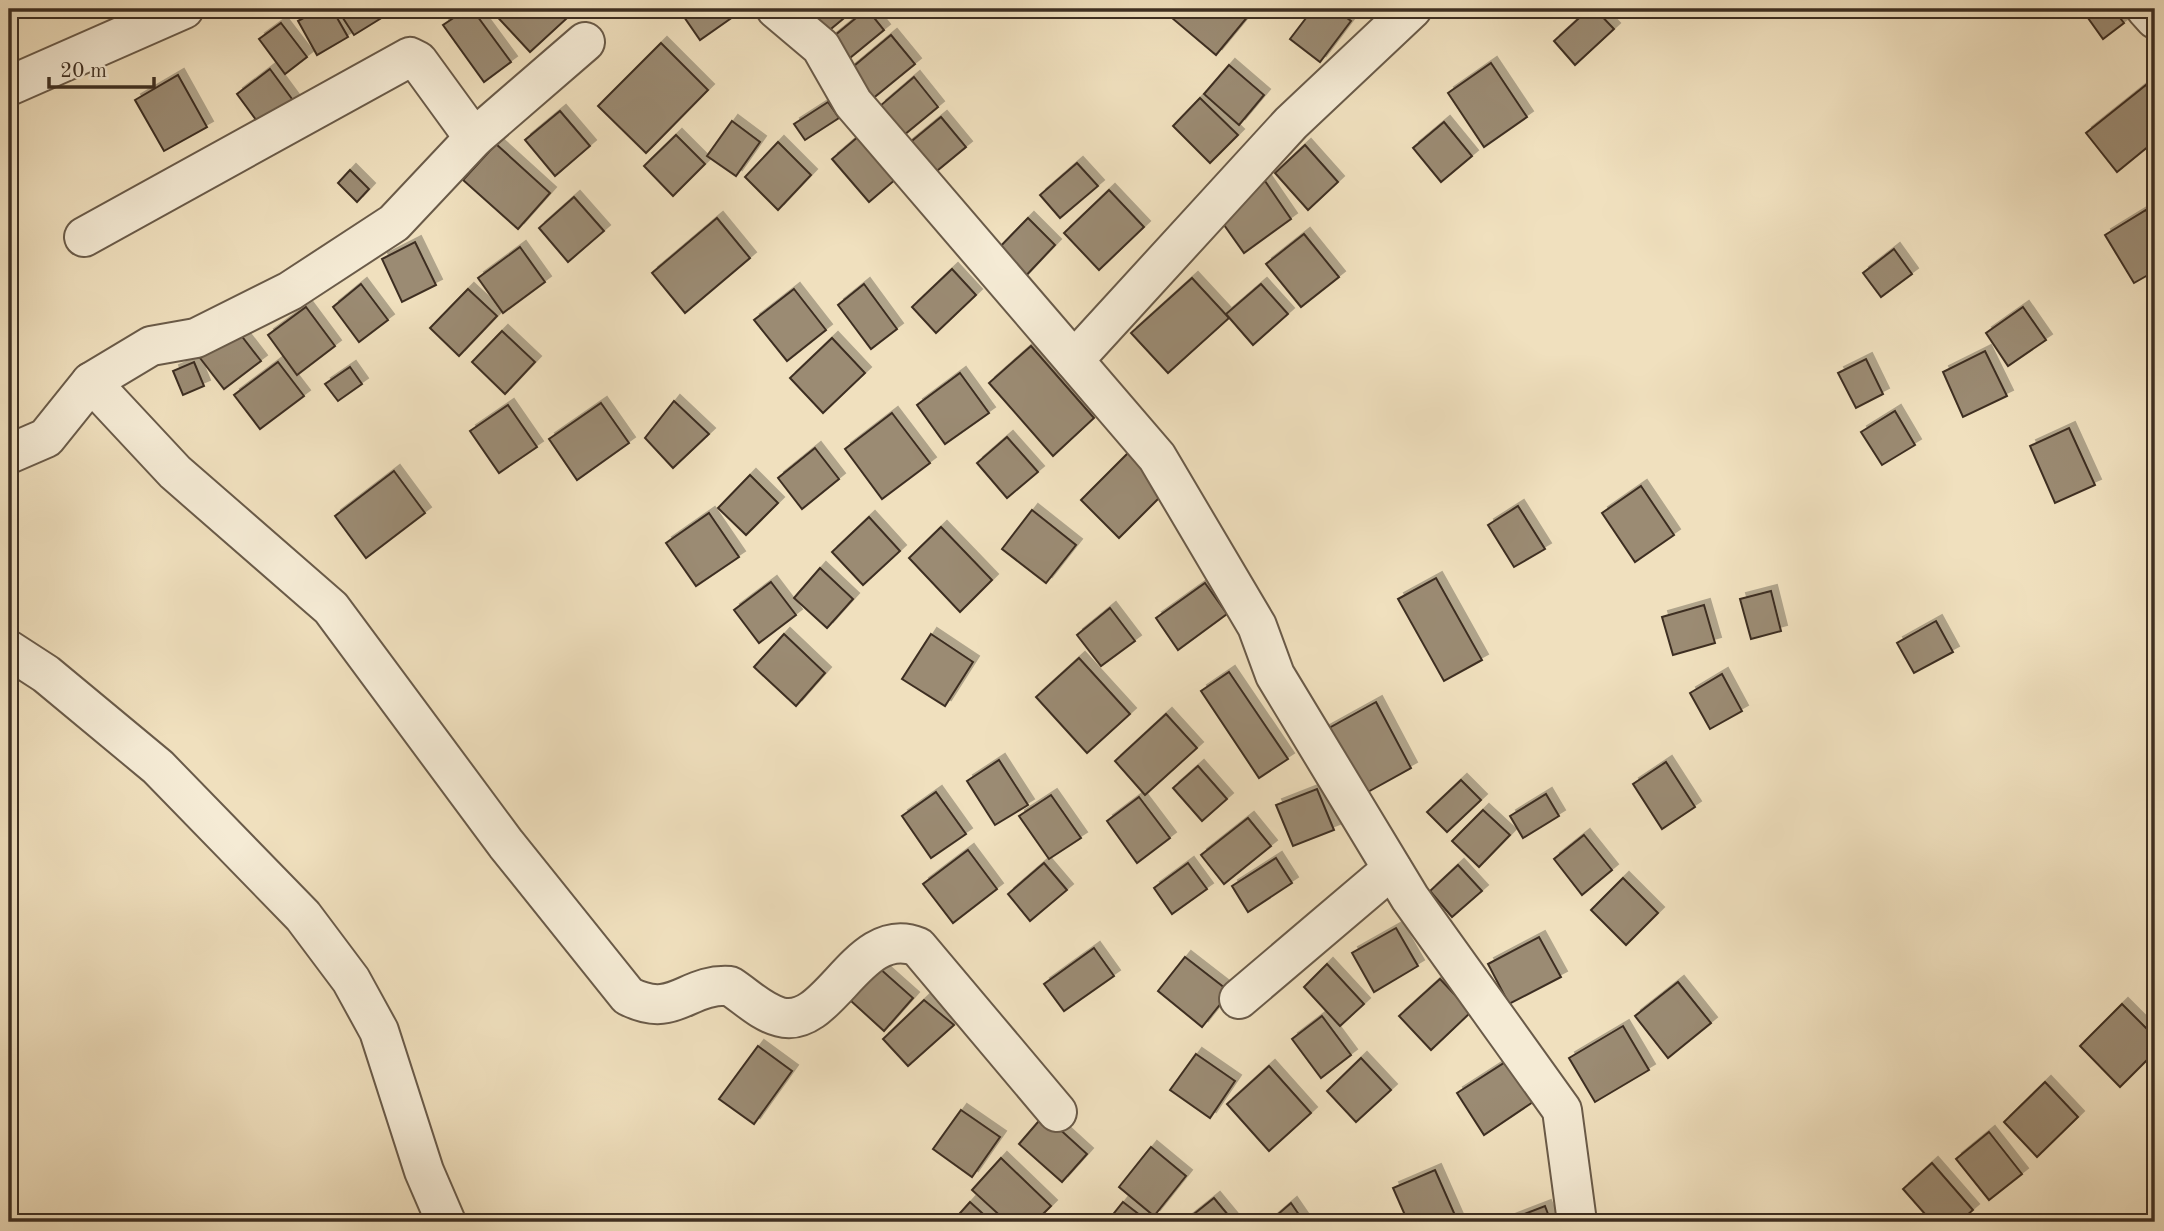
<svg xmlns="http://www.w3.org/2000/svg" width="2164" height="1231" font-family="'Old Standard TT',serif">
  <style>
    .building { fill: #9b8b73; stroke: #3e2f22; stroke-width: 2; filter: url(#shadow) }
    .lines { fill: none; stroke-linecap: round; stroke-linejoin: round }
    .minor-casing { stroke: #6a5b49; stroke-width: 42 }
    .tertiary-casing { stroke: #6a5b49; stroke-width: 42 }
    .minor { stroke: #f5ebd5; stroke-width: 38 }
    .tertiary { stroke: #f5ebd5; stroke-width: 38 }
  </style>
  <defs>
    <filter id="shadow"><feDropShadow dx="6" dy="-6" stdDeviation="0" flood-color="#0004"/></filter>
  </defs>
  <rect width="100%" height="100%" fill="#f0e0be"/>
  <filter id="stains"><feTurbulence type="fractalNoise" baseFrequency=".00286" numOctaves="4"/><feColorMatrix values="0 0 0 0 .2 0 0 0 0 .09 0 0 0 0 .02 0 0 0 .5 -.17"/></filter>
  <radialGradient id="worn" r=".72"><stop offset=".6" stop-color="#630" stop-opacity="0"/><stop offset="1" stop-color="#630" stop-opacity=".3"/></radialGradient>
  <!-- building -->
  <g class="building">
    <path d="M320,9h12l16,28 -31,18 -19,-34z"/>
    <path d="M337,9h59l-42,26z"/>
    <path d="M467,9h5l39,53 -27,20 -41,-57z"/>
    <path d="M490,9h67l9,10 -36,33z"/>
    <path d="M689,9h49l2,3 -40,28 -18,-26z"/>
    <path d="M814,9h41l-29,24 -17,-20z"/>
    <path d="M867,9l17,21 -39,32 -17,-21z"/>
    <path d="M1180,9h74l-38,46 -44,-37z"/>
    <path d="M1313,9h22l16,12 -31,41 -30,-23z"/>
    <path d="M1589,9h6l19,20 -39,36 -21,-24z"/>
    <path d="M2101,9h12l11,14 -21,16 -15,-21z"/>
    <path d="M281,23l26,34 -22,17 -26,-35z"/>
    <path d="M891,35l24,29 -44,36 -23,-29z"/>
    <path d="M661,43l47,47 -62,63 -48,-47z"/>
    <path d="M1491,63l36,54 -43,30 -36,-54z"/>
    <path d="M1229,65l35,30 -25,30 -35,-31z"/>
    <path d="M270,69l25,34 -33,25 -25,-34z"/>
    <path d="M178,75l29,52 -43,24 -29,-51z"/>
    <path d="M914,77l24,30 -34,28 -24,-29z"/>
    <path d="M2146,85l9,12v44l-38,31 -31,-39z"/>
    <path d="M1200,98l38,37 -28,28 -37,-37z"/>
    <path d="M828,102l11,16 -34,22 -11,-16z"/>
    <path d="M560,111l30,35 -35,30 -30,-36z"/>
    <path d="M941,117l25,30 -34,28 -25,-30z"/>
    <path d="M732,121l28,21 -24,34 -29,-20z"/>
    <path d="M1444,122l28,34 -31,26 -28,-34z"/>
    <path d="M676,135l29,29 -32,32 -29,-30z"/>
    <path d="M859,136l37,43 -27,23 -37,-43z"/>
    <path d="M778,142l33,33 -33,35 -33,-33z"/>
    <path d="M496,144l54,49 -32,36 -55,-49z"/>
    <path d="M1305,145l33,37 -30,28 -33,-37z"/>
    <path d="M1077,163l21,23 -38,32 -20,-23z"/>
    <path d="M350,170l19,19 -12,13 -19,-19z"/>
    <path d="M1265,181l26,38 -47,34 -27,-38z"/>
    <path d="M1109,190l35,37 -45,43 -35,-37z"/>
    <path d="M574,197l30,34 -36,31 -29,-34z"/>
    <path d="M2146,210l9,16v45l-21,12 -29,-48z"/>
    <path d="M717,218l33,40 -65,55 -33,-40z"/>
    <path d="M1028,218l27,27 -35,37 -28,-27z"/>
    <path d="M1304,234l35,43 -38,30 -35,-43z"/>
    <path d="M415,242l21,43 -34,17 -20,-43z"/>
    <path d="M520,247l25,35 -42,31 -25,-35z"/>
    <path d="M1894,249l18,25 -31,23 -18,-24z"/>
    <path d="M952,269l24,26 -40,38 -24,-26z"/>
    <path d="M1192,278l37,40 -61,55 -37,-40z"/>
    <path d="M361,284l27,36 -29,22 -26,-35z"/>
    <path d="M864,284l33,45 -26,20 -33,-44z"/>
    <path d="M1261,284l27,30 -35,31 -27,-31z"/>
    <path d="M468,289l29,27 -38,40 -29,-28z"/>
    <path d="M794,289l32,41 -39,31 -33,-41z"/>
    <path d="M306,307l29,39 -38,29 -29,-40z"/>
    <path d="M2023,307l23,33 -38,26 -22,-33z"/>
    <path d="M237,330l24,31 -37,28 -24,-31z"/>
    <path d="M502,331l33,31 -30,32 -33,-32z"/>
    <path d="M832,338l33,35 -42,40 -33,-35z"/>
    <path d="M1031,346l63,72 -41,38 -64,-73z"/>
    <path d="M1985,351l22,45 -44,21 -20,-45z"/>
    <path d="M1866,359l17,35 -27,14 -18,-35z"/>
    <path d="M194,362l10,24 -21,9 -10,-24z"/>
    <path d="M278,362l26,34 -44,33 -26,-34z"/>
    <path d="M350,367l12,17 -24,17 -13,-17z"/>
    <path d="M960,373l29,40 -44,31 -28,-39z"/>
    <path d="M674,401l35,33 -36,34 -28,-30z"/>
    <path d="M601,403l28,40 -52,37 -28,-41z"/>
    <path d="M508,405l29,42 -38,26 -29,-42z"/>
    <path d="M1895,411l20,34 -33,20 -21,-33z"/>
    <path d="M892,413l38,50 -48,36 -37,-50z"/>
    <path d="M2069,428l26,57 -40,18 -25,-57z"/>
    <path d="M1007,437l31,35 -31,26 -30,-35z"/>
    <path d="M815,448l24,31 -37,30 -24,-31z"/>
    <path d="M1130,451l38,38 -49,49 -38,-38z"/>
    <path d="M394,471l31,42 -59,45 -31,-42z"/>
    <path d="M750,475l28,28 -32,32 -28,-27z"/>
    <path d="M1641,486l33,49 -39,27 -33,-49z"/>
    <path d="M1518,506l27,43 -31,18 -26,-42z"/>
    <path d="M1032,510l44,35 -30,38 -44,-34z"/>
    <path d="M709,513l30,44 -43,29 -30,-43z"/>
    <path d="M869,517l31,34 -37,34 -31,-33z"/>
    <path d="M941,527l51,53 -32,32 -51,-54z"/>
    <path d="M820,568l33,31 -26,29 -33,-30z"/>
    <path d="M1436,578l46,82 -38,21 -46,-82z"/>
    <path d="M771,582l25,33 -37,28 -25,-33z"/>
    <path d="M1205,583l22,31 -49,36 -22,-32z"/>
    <path d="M1771,591l10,40 -30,8 -11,-40z"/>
    <path d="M1704,605l11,38 -42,12 -11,-38z"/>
    <path d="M1110,608l25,33 -34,25 -24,-31z"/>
    <path d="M1936,621l17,31 -39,21 -17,-30z"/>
    <path d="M784,634l41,39 -29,33 -42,-39z"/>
    <path d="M931,634l42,28 -28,44 -43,-27z"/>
    <path d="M1079,658l51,56 -43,39 -51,-56z"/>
    <path d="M1229,672l59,87 -29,19 -58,-87z"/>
    <path d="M1722,674l20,37 -32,18 -20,-36z"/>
    <path d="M1376,702l35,66 -54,30 -35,-66z"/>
    <path d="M1166,714l31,34 -52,47 -30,-34z"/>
    <path d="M999,760l29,45 -33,20 -28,-44z"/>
    <path d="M1666,762l29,45 -33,22 -29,-45z"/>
    <path d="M1198,766l29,33 -25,22 -29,-33z"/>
    <path d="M1461,780l20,20 -34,32 -20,-20z"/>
    <path d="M1317,789l17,41 -41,16 -17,-41z"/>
    <path d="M936,792l30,42 -35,24 -29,-42z"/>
    <path d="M1546,794l13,22 -36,22 -13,-22z"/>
    <path d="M1051,795l30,43 -32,21 -30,-43z"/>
    <path d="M1139,797l31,41 -33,25 -30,-42z"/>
    <path d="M1483,810l27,25 -31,32 -27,-26z"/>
    <path d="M1248,818l23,28 -47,38 -23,-29z"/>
    <path d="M1584,835l28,35 -30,25 -28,-36z"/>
    <path d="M968,850l29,39 -44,34 -30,-39z"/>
    <path d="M1276,858l16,25 -44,29 -16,-26z"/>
    <path d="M1044,863l23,27 -37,31 -22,-27z"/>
    <path d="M1188,863l19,26 -35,25 -18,-26z"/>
    <path d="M1458,865l24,26 -30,26 -22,-26z"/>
    <path d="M1623,878l35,35 -32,32 -35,-35z"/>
    <path d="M1396,928l22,38 -44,26 -22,-39z"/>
    <path d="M1539,937l22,40 -52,27 -21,-40z"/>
    <path d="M1094,948l20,28 -50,35 -20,-27z"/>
    <path d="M1185,957l45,35 -28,35 -44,-36z"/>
    <path d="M869,959l44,39 -29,33 -44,-40z"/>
    <path d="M1327,964l37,40 -24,22 -36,-39z"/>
    <path d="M1440,979l31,33 -40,38 -32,-34z"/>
    <path d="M1678,982l33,41 -43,35 -33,-42z"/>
    <path d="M924,1000l30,25 -46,41 -25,-27z"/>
    <path d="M2122,1004l33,33v15l-35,35 -40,-41z"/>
    <path d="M1322,1016l29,39 -30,23 -29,-39z"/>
    <path d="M1623,1026l26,44 -54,32 -26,-44z"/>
    <path d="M758,1046l34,25 -38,53 -35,-25z"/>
    <path d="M1196,1054l39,27 -25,37 -40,-28z"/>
    <path d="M1361,1058l30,32 -35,32 -29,-31z"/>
    <path d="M1507,1061l26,41 -49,33 -27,-42z"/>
    <path d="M1269,1066l42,47 -42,38 -42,-47z"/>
    <path d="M2045,1082l33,35 -41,40 -33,-35z"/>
    <path d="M961,1110l39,27 -28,40 -39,-28z"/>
    <path d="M1044,1115l43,39 -25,28 -43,-38z"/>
    <path d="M1989,1132l33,42 -33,26 -33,-41z"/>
    <path d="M1151,1147l35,29 -32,40 -35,-29z"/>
    <path d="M1001,1158l50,48 -16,16h-28l-35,-32z"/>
    <path d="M1932,1163l41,47 -14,12h-27l-29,-33z"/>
    <path d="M1435,1170l23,52h-50l-15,-34z"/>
    <path d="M1214,1198l20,24h-50z"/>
    <path d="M970,1202l22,20h-40z"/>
    <path d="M1123,1202l26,20h-42z"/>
    <path d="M1291,1203l13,19h-35z"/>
    <path d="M1545,1206l6,16h-47z"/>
  </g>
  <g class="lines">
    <!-- minor casing -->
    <g class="minor-casing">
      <g id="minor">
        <path d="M776,9l45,38 32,56 304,354 100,169 18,49 135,223 152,212 15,112"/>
        <path d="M9,86l175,-77"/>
        <path d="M84,237l326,-180 8,4 56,77"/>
        <path d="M1074,360l217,-237 121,-114"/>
        <path d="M91,382l84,90 156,136 175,236 122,152c47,24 58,-13 102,-10 17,11 31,26 50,31 50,14 78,-95 138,-70l139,165"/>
        <path d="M9,454l37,-16 45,-56 60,-36 45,-8 94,-47 104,-68 80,-85 111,-96"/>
        <path d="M9,650l37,24 112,93 145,149 48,64 28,51 45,140 22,51"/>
        <path d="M1239,999l153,-130"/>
      </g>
    </g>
    <!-- tertiary casing -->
    <g class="tertiary-casing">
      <path id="tertiary" d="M2146,9l9,10"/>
    </g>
    <!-- minor -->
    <use href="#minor" class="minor"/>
    <!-- tertiary -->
    <use href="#tertiary" class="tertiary"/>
  </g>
  <!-- margin -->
  <rect width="2164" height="1231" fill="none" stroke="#f0e0be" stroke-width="35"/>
  <rect x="10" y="10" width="2143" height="1210" fill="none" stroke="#3e2f22" stroke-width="3.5"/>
  <rect x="18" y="18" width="2129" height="1196" fill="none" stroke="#3e2f22" stroke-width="2"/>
  <!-- scale -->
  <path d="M49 77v10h105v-10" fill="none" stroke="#3e2f22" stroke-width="3.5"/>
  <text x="60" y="77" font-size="21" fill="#3e2f22" stroke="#f5ebd5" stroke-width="5" paint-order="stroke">20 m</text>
  <rect width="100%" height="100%" filter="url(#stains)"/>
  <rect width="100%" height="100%" fill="url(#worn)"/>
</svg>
